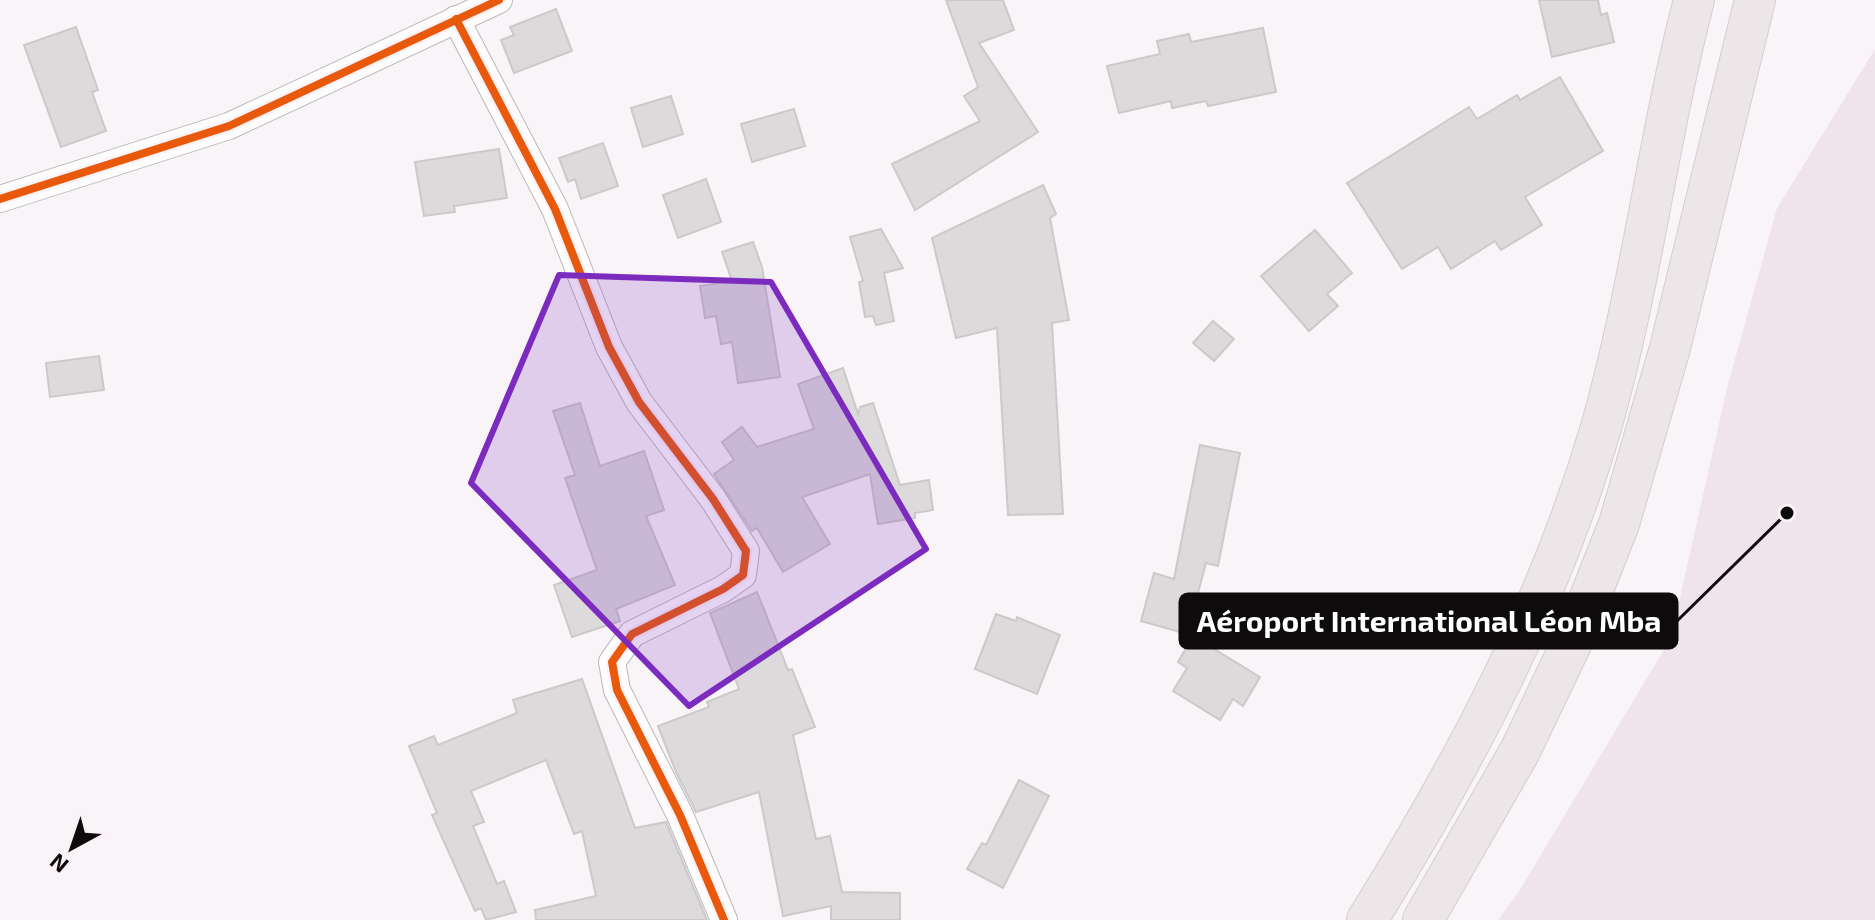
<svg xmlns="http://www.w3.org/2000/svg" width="1875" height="920" font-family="'Exo 2',sans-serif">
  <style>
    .built { fill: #efe4eb }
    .building { fill: #dddadc; stroke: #ccc9ca; stroke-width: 2 }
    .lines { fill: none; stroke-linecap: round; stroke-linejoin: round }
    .street-casing { stroke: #bbb8ba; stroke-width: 28 }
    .primary-casing { stroke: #d1cfd0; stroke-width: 42 }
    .street { stroke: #fefdfe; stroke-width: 26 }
    .primary { stroke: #ece6e9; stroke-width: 40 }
    .cycleway-casing { stroke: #fbf2f7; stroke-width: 13 }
    .cycleway { stroke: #e8590c; stroke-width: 8 }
    .marked { fill: #7b2cbf; fill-opacity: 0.2; stroke: #7b2cbf; stroke-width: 6; stroke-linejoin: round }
    .leader { fill: none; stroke: #0d0b0c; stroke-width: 3 }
    .callout-dot { fill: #0d0b0c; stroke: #fbf2f7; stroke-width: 3 }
    .callout { fill: #0d0b0c; stroke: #0d0b0c; stroke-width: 3 }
    .callout-label { font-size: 30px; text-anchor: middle; font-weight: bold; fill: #fff }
  </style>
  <rect width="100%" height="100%" fill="#f9f4f7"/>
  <!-- built -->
  <path class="built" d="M1875,49v871h-377l20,-27 153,-255 56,-250 50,-180z"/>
  <!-- building -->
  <g class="building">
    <path d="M946,0h57l11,30 -35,13 59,89 -123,78 -23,-46 88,-43 -16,-25 14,-9z"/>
    <path d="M1539,0h59l3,15 6,-2 7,29 -62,15z"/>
    <path d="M556,9l16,42 -58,22 -13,-33 13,-5 -4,-8z"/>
    <path d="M76,27l22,63 -6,2 14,39 -45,16 -37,-102z"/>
    <path d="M1263,28l13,64 -68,14 -2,-5 -34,7 -1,-7 -52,12 -12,-47 53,-12 -3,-13 32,-7 2,8z"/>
    <path d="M1560,77l43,74 -78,46 17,28 -41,25 -6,-9 -44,28 -13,-22 -36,22 -55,-86 122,-76 8,12 40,-24 3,5z"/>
    <path d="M671,96l12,38 -40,13 -12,-39z"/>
    <path d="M794,109l11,37 -53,16 -11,-38z"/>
    <path d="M603,143l15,43 -37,13 -6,-20 -7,3 -9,-24z"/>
    <path d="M499,149l8,49 -53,8 1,6 -31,4 -9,-54z"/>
    <path d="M706,179l15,43 -43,16 -15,-43z"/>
    <path d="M1043,185l13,29 -6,4 19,102 -17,3 11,191 -55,1 -11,-187 -41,10 -24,-100z"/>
    <path d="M881,229l22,39 -19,5 10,48 -18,4 -3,-9 -8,1 -6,-35 4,-1 -13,-44z"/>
    <path d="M1315,230l37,43 -25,21 11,12 -29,25 -48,-55z"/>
    <path d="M753,242l9,25 18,110 -42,6 -6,-41 -11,2 -5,-28 -11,2 -5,-32 32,-5 -10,-29z"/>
    <path d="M1213,321l21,18 -20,22 -21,-18z"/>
    <path d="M99,356l5,34 -54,7 -4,-34z"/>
    <path d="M843,368l15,46 2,-7 13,-4 27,82 29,-5 4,30 -18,3v5l-37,6 -8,-50 -68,23 28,47 -47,28 -26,-44 -5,3 -38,-57 20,-14 -12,-18 20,-15 15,20 57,-18 -16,-45z"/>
    <path d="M580,403l20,63 44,-15 20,59 -18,6 29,69 -59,24 4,12 -48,16 -18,-52 43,-15 -32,-92 10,-3 -22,-64z"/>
    <path d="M1200,445l40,8 -22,113 -12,-3 -19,71 -46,-13 13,-48 20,6z"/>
    <path d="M757,592l31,78 4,-1 23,58 -22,8 23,104 14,-3 12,56 58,1v27h-69v-14l-48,10 -24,-124 -63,20 -20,-40 -18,-46 51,-19 -2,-5 32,-13 -29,-76z"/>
    <path d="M996,614l20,7 1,-4 43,18 -23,59 -62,-25z"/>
    <path d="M1193,636l67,41 -17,29 -10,-7 -13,21 -47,-29 14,-23 -9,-6z"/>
    <path d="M582,679l53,149 31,-6 41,98h-171l-1,-10 61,-14 -14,-65 -8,3 -28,-74 -75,31 13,31 -11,4 24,58 7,-3 12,31 -30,8 -5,-12 -6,3 -43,-96 5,-2 -28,-67 25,-10 4,9 79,-32 -4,-13z"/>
    <path d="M1019,780l30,16 -46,92 -36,-19 15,-26 4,2z"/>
  </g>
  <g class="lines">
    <!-- street casing -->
    <g class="street-casing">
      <g id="street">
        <path d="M456,19l99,190 54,138 30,55 74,97 33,52 -3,24 -20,14 -91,45 -20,28 5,28 63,125 44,105"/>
        <path d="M0,199l229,-73 270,-126"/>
      </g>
    </g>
    <!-- primary casing -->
    <g class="primary-casing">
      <g id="primary">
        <path d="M1367,920c96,-154 181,-314 233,-489 41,-142 57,-289 94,-431"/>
        <path d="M1423,920l97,-169 53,-111 46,-116 51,-176 85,-348"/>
      </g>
    </g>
    <!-- street -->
    <use href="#street" class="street"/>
    <!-- primary -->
    <use href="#primary" class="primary"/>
    <!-- cycleway casing -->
    <g class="cycleway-casing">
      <g id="cycleway">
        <path d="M456,19l99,190 54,138 30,55 74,97 33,52 -3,24 -20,14 -91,45 -20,28 5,28 63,125 44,105"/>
        <path d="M0,199l229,-73 270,-126"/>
      </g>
    </g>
    <!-- cycleway -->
    <use href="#cycleway" class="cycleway"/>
  </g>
  <!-- marked area -->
  <path class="marked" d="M559,275l212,7 155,267 -237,157 -218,-223z"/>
  <!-- callouts -->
  <path class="leader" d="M1787 513L1677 621"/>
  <circle class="callout-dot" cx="1787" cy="513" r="8"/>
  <rect class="callout" x="1180" y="594" width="497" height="54" rx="8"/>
  <g class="callout-label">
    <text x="1429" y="632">Aéroport International Léon Mba</text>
  </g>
  <!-- north arrow -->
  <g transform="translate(72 848) rotate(220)" stroke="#fbf2f7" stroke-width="6" paint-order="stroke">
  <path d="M0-6L14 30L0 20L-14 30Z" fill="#0d0b0c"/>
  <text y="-12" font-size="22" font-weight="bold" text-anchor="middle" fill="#0d0b0c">N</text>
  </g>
</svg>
